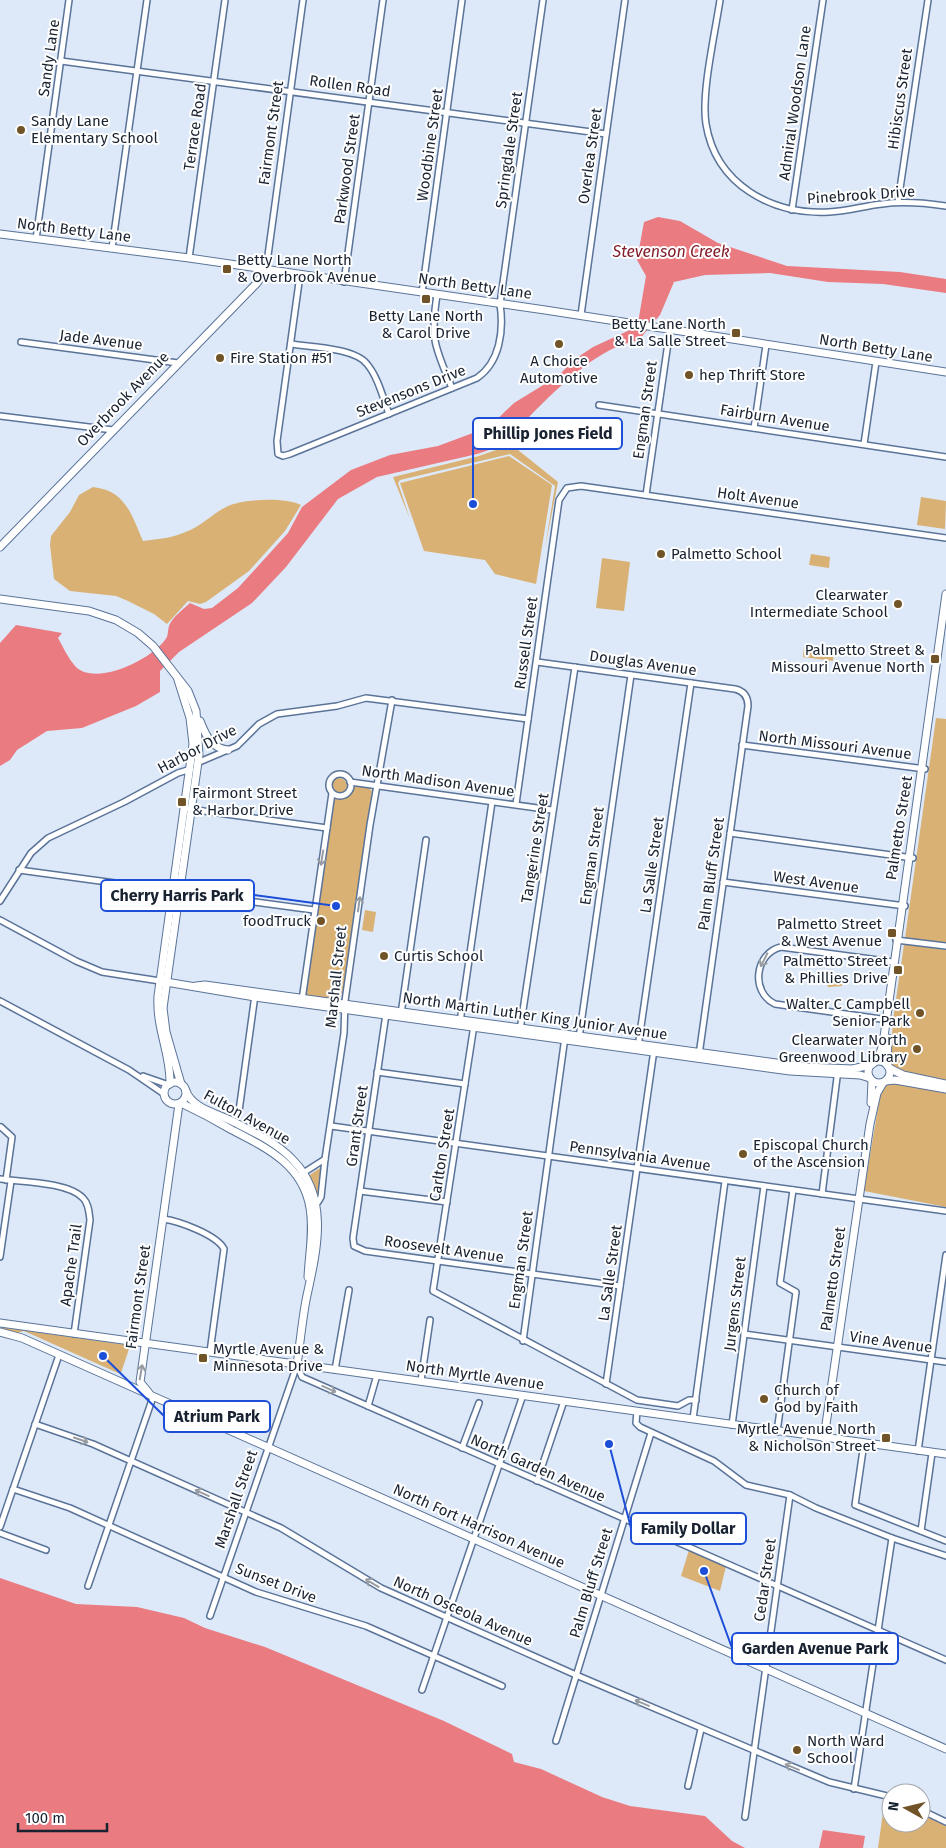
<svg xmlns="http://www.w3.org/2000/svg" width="946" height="1848" font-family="'Fira Sans',sans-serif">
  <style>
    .green { fill: #d9b174 }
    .water { fill: #ea7b81 }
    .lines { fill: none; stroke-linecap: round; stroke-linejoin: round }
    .street-casing { stroke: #5a7398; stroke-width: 8 }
    .secondary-casing { stroke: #5a7398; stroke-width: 9 }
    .street { stroke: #fff; stroke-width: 5 }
    .secondary { stroke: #fff; stroke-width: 7 }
    .oneway { stroke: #979ca2 }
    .poi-dot { fill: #705427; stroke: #fff; stroke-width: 2 }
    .labels { text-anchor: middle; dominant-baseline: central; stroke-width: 4; stroke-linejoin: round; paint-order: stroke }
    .street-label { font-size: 15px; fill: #182231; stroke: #fff }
    .poi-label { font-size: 15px; fill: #182231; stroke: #fff; text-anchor: start }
    .water-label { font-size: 16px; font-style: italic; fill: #821f2d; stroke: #fff }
    .leader { fill: none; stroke: #1d4ed8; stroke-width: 2 }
    .callout-dot { fill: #1d4ed8; stroke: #fff; stroke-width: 2 }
    .callout { fill: #fff; stroke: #1d4ed8; stroke-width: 2 }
    .callout-label { font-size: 16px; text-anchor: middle; font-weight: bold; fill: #182231 }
  </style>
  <rect width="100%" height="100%" fill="#dde9f9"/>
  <!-- green -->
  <g class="green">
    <path d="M508,442l50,40 -13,66 10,-62 -45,-32 -110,26 -2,3 12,36 -17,-42 86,-21 17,-6z"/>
    <path d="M509,456l43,29 -16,99 -41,-10 -10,-14 -61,-9 -24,-68z"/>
    <path d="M93,487c33,4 38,27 50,54 16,-2 30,-3 45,-10 15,-6 25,-18 40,-25 16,-7 57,-9 73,-1l-16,26 -36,40 -43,31 -6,2 -12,-3 -21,23 -13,-10 -26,-13 -12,-5 -46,-5 -16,-12 -4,-34 1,-9 19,-24 9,-17z"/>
    <path d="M921,497l25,4 -1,28 -28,-4z"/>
    <path d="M811,554l19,3 -1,11 -20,-3z"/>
    <path d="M602,558l28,4 -6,49 -28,-3z"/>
    <path d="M804,647l30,5 -1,9 -30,-4z"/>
    <path d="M936,718l10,1v224l-41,-5z"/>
    <circle cx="339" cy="786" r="8"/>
    <path d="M355,786l13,1 4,4 -28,195 -5,15 -30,-3 -4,-3 28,-193 1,-3 15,-4z"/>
    <path d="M365,910l11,2 -3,20 -11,-2z"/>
    <path d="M904,944l42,6v131l-45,-10 -11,-8 3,-43z"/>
    <path d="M829,978l13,4v4l-14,1 -2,-6z"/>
    <path d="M895,1083l51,9v115l-82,-16 16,-95 5,-10z"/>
    <path d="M320,1168l2,1 -5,30 -9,-23z"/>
    <path d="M0,1327l127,18 2,4 -8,24h-3l-94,-42 -10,3z"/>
    <path d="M689,1550l37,16 -6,25 -39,-15z"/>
    <path d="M885,1798l6,2v23h30v-9l25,11v23h-68z"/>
  </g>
  <!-- water -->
  <g class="water">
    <path d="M658,217l22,4 38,22 69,23 113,6 46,7v14l-63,-9 -55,-2 -58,-9 -65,2 -31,7 -14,33 -22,26c-44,4 -102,69 -132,100l-11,7 -18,6 -100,23 -39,22 -52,68 -34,36 -73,49 -19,19v21l-24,14 -54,22 -35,3 -30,19 -7,10 -10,6v-123l16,-18 46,8 -4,5c5,9 11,22 18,29 21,20 79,-9 91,-30 1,-3 1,-8 2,-11 3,-9 15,-17 21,-23l14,6 8,-1 26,-20 50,-55 14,-26 49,-37 39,-15 48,-9 51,-19 25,-24 44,-27 17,-17 18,-12 39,-18 7,-12 7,-41 -9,-16 7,-38z"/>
    <path d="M0,1578l76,26 61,3 47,11 21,10 60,19 179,74 68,33 2,8 27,7 61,28 28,9 75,10 27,25 13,7h-745z"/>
    <path d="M823,1830l42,6 -2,12h-44z"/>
  </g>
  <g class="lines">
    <!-- street casing -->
    <g class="street-casing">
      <g id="street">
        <path d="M720,0c-5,34 -19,93 -14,124 10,61 66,91 123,88 18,-1 35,-6 53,-8 21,-3 43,-1 64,2"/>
        <path d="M61,61l545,73"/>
        <path d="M898,202l30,-202"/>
        <path d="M792,210l31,-210"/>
        <path d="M36,239l33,-239"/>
        <path d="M112,248l35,-248"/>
        <path d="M189,258l36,-258"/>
        <path d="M266,270l37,-270"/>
        <path d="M300,275l-23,166 1,13 5,2 7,-2 187,-76c23,-16 27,-47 23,-74l43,-304"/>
        <path d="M344,282l39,-282"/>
        <path d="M422,293l40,-293"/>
        <path d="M437,295c-7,45 -2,52 15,93"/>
        <path d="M581,315l44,-315"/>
        <path d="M21,342l157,21"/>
        <path d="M291,344c20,3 64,4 76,20 11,13 16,34 22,50"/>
        <path d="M599,405l347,52"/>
        <path d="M0,416l113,14"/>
        <path d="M754,428l12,-83"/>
        <path d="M864,444l12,-82"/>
        <path d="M646,495l24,-166"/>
        <path d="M537,662l198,27c9,2 13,8 13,17l-49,349"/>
        <path d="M742,745l183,24"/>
        <path d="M197,763l40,-17 22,-22 18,-10 60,-8 29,-8 162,21"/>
        <circle cx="340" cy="785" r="11"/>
        <path d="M350,782l202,28"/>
        <path d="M516,804l43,-304 8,-12 14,-2 365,52"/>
        <path d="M189,809l138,19"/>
        <path d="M730,833l183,25"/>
        <path d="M19,870l295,40"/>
        <path d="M723,882l182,24"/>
        <path d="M0,901l31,-48 17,-15 76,-36 54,-29 13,-4"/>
        <path d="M0,920l76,41 26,11 58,9"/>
        <path d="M896,940l50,6"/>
        <path d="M302,1000l30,-207"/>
        <path d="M0,1001l129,69 35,24"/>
        <path d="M386,1014l-33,224 1,8 11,5 255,35"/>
        <path d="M401,1014l25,-174"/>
        <path d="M888,1020l-113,-16c-25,-12 -20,-51 6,-57l112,15"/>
        <path d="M460,1022l32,-220"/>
        <path d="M474,1025l-41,266 204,109 41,6 11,-6h7"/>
        <path d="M520,1030l55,-363"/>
        <path d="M579,1038l52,-363"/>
        <path d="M638,1047l53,-364"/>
        <path d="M377,1072l88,12"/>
        <path d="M143,1076l26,9"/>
        <path d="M239,1111l16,-116"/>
        <path d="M331,1126l615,85"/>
        <path d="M1,1127l11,10 -6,43"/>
        <path d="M300,1175l25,-16"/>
        <path d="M0,1179c22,3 68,3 83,19 6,6 6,15 7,22l-16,114"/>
        <path d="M360,1191l87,11"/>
        <path d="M822,1194l16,-124"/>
        <path d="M312,1202h6l3,-5 4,-38 19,-126 1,-32 25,-176 22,-125"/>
        <path d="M163,1219c16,2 54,16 61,30l-14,103"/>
        <path d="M0,1257l11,-76"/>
        <path d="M744,1334l202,28"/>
        <path d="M523,1341l42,-304"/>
        <path d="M297,1365l5,12 644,283"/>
        <path d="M335,1370l14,-80"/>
        <path d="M421,1381l9,-61"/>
        <path d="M606,1384l48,-334"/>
        <path d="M368,1406l9,-31"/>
        <path d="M637,1411l-1,12 4,4 74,34 32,24 44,10 26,13 76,30 54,18"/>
        <path d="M693,1419l32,-238"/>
        <path d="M35,1424l58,20 188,84 100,60 195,87 253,107 62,15"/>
        <path d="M732,1425l32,-239"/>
        <path d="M777,1432l19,-140 -16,-9 13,-93"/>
        <path d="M864,1443l-9,62 91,36"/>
        <path d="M462,1448l17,-45"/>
        <path d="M918,1451l28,-196"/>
        <path d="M537,1481l27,-80"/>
        <path d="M13,1489l57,19 186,84 110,34 136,60"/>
        <path d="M0,1527l59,-172"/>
        <path d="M921,1531l11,-78"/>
        <path d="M0,1533l46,17"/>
        <path d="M88,1586l65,-189"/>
        <path d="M210,1616l87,-251"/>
        <path d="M422,1690l101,-295"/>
        <path d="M556,1741l95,-308"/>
        <path d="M688,1786l13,-57"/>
        <path d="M854,1789l38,-251"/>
        <path d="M921,1810l25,12"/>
        <path d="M745,1817l45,-322"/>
      </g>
    </g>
    <!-- secondary casing -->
    <g class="secondary-casing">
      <g id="secondary">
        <path d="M0,234l189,24 356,52 401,62"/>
        <path d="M0,547l257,-264 9,-13"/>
        <path d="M0,599l89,12 27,9 22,13 15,13 35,45 8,20 3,44 -36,253 3,24 15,52"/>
        <path d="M200,721c6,15 11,27 28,29"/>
        <path d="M160,981l95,16 535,74 70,4 10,3"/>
        <path d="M196,986l9,-1 601,82 46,2 19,-4"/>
        <circle cx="879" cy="1072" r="11"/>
        <path d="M874,1063l5,-7 4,-12 63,-450"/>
        <path d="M887,1065l1,-27"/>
        <path d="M889,1068l14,7 43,9"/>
        <path d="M886,1081l9,-1 51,9"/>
        <circle cx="175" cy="1093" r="11"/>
        <path d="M170,1084c1,-30 -14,-55 -12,-88l35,-252 -3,-26 -12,-38"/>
        <path d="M186,1091c6,17 30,22 46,30 21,11 44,21 61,39 38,39 23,93 13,140 -4,22 -6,43 -9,65"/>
        <path d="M181,1103c17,8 34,17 51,27 35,18 71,35 78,78 4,23 -1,47 -2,69"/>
        <path d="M871,1103l1,-22"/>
        <path d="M0,1323l946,131"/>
        <path d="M0,1332l22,6 924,411"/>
        <path d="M149,1393l-9,-11 39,-278"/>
        <path d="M824,1438l46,-314 7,-31 6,-10"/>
      </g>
    </g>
    <!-- street -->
    <use href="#street" class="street"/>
    <!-- secondary -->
    <use href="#secondary" class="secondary"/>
  </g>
  <!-- one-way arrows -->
  <defs><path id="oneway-shaft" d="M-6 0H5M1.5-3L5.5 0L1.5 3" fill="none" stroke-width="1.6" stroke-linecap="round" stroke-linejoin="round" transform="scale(1.25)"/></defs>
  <g class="oneway">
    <use href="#oneway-shaft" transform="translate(322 858) rotate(99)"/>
    <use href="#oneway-shaft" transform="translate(359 904) rotate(-82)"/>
    <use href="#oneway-shaft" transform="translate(764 960) rotate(117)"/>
    <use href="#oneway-shaft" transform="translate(141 1372) rotate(-80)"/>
    <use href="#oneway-shaft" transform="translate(329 1389) rotate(24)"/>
    <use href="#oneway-shaft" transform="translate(81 1440) rotate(19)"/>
    <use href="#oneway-shaft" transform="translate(202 1493) rotate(-156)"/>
    <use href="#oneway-shaft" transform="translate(372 1583) rotate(-149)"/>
    <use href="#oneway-shaft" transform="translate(642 1703) rotate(-157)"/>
    <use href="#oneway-shaft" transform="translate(792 1767) rotate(-158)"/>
  </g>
  <!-- markers -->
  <g class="poi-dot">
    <circle cx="21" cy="130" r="5"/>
    <rect x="222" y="264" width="10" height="10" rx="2.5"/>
    <rect x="421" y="294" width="10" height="10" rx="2.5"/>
    <rect x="731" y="328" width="10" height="10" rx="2.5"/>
    <circle cx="559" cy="344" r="5"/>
    <circle cx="220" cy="358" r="5"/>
    <circle cx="689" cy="375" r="5"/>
    <circle cx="661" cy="554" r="5"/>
    <circle cx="898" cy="604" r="5"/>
    <rect x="930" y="654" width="10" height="10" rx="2.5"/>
    <rect x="177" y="797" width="10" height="10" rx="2.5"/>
    <circle cx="321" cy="921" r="5"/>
    <rect x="887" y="928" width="10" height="10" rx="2.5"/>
    <circle cx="384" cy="956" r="5"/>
    <rect x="893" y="965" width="10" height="10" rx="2.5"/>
    <circle cx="920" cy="1013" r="5"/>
    <circle cx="917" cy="1049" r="5"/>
    <circle cx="743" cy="1154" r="5"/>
    <rect x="198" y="1353" width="10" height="10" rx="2.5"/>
    <circle cx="764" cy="1399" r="5"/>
    <rect x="881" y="1433" width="10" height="10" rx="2.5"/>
    <circle cx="797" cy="1750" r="5"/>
  </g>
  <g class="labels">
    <!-- street labels -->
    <g class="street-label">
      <text transform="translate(49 58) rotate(-82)">Sandy Lane</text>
      <text transform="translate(350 86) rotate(8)">Rollen Road</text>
      <text transform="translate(900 99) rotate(-82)">Hibiscus Street</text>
      <text transform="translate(795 103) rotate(-82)">Admiral Woodson Lane</text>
      <text transform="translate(195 127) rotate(-82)">Terrace Road</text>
      <text transform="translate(271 133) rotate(-82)">Fairmont Street</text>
      <text transform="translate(430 145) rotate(-82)">Woodbine Street</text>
      <text transform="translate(509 150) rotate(-82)">Springdale Street</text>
      <text transform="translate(590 156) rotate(-82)">Overlea Street</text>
      <text transform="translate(347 169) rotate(-82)">Parkwood Street</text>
      <text transform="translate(861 195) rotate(-4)">Pinebrook Drive</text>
      <text transform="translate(74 230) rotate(7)">North Betty Lane</text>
      <text transform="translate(475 286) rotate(8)">North Betty Lane</text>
      <text transform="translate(101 340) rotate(7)">Jade Avenue</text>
      <text transform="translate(876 348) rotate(9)">North Betty Lane</text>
      <text transform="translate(411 391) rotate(-22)">Stevensons Drive</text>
      <text transform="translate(123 399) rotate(-46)">Overbrook Avenue</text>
      <text transform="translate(645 410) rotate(-82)">Engman Street</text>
      <text transform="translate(775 418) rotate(9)">Fairburn Avenue</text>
      <text transform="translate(758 498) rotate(8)">Holt Avenue</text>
      <text transform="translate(526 643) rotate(-82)">Russell Street</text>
      <text transform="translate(643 663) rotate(8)">Douglas Avenue</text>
      <text transform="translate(835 745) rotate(7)">North Missouri Avenue</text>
      <text transform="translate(197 749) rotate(-28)">Harbor Drive</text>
      <text transform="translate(438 781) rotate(8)">North Madison Avenue</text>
      <text transform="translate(899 828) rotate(-81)">Palmetto Street</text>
      <text transform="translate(535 848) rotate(-81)">Tangerine Street</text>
      <text transform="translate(592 856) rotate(-82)">Engman Street</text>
      <text transform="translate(652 865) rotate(-82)">La Salle Street</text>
      <text transform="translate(711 874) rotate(-82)">Palm Bluff Street</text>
      <text transform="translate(816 882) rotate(8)">West Avenue</text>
      <text transform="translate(336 977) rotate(-84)">Marshall Street</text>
      <text transform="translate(535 1016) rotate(8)">North Martin Luther King Junior Avenue</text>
      <text transform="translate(247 1117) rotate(29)">Fulton Avenue</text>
      <text transform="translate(357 1126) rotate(-82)">Grant Street</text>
      <text transform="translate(442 1155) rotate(-81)">Carlton Street</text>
      <text transform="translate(640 1156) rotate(8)">Pennsylvania Avenue</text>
      <text transform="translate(444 1249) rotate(8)">Roosevelt Avenue</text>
      <text transform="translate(521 1260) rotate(-82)">Engman Street</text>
      <text transform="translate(71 1265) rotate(-82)">Apache Trail</text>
      <text transform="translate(610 1273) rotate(-82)">La Salle Street</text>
      <text transform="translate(833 1279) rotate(-82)">Palmetto Street</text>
      <text transform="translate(138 1297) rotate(-82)">Fairmont Street</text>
      <text transform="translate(735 1304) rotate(-83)">Jurgens Street</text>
      <text transform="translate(891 1342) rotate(8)">Vine Avenue</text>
      <text transform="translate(475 1375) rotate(8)">North Myrtle Avenue</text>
      <text transform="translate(538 1468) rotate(24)">North Garden Avenue</text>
      <text transform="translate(236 1499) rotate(-71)">Marshall Street</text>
      <text transform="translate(479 1526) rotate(24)">North Fort Harrison Avenue</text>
      <text transform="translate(765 1580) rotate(-82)">Cedar Street</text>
      <text transform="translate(276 1583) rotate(21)">Sunset Drive</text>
      <text transform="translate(591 1583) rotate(-73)">Palm Bluff Street</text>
      <text transform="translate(463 1611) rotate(24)">North Osceola Avenue</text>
    </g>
    <!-- poi labels -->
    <g class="poi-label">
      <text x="31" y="121">Sandy Lane<tspan x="31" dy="17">Elementary School</tspan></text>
      <text x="237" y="260">Betty Lane North<tspan x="237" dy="17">&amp; Overbrook Avenue</tspan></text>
      <text x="426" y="316" text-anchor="middle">Betty Lane North<tspan x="426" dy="17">&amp; Carol Drive</tspan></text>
      <text x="726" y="324" text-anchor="end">Betty Lane North<tspan x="726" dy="17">&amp; La Salle Street</tspan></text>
      <text x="230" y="358">Fire Station #51</text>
      <text x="559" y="361" text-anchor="middle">A Choice<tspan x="559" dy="17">Automotive</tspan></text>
      <text x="699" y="375">hep Thrift Store</text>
      <text x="671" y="554">Palmetto School</text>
      <text x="888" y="595" text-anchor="end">Clearwater<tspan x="888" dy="17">Intermediate School</tspan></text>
      <text x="925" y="650" text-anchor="end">Palmetto Street &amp;<tspan x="925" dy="17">Missouri Avenue North</tspan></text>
      <text x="192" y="793">Fairmont Street<tspan x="192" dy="17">&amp; Harbor Drive</tspan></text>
      <text x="311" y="921" text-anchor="end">foodTruck</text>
      <text x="882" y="924" text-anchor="end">Palmetto Street<tspan x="882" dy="17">&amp; West Avenue</tspan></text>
      <text x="394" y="956">Curtis School</text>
      <text x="888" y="961" text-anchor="end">Palmetto Street<tspan x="888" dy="17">&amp; Phillies Drive</tspan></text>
      <text x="910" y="1004" text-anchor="end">Walter C Campbell<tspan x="910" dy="17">Senior Park</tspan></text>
      <text x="907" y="1040" text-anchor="end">Clearwater North<tspan x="907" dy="17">Greenwood Library</tspan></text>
      <text x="753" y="1145">Episcopal Church<tspan x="753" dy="17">of the Ascension</tspan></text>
      <text x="213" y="1349">Myrtle Avenue &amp;<tspan x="213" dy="17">Minnesota Drive</tspan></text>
      <text x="774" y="1390">Church of<tspan x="774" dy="17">God by Faith</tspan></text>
      <text x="876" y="1429" text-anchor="end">Myrtle Avenue North<tspan x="876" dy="17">&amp; Nicholson Street</tspan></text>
      <text x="807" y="1741">North Ward<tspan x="807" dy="17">School</tspan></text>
    </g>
    <!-- water labels -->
    <g class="water-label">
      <text x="671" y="251">Stevenson Creek</text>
    </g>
  </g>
  <!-- callouts -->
  <path class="leader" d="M473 504L473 433M336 906L254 895M103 1356L164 1416M609 1444L631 1528M704 1571L732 1648"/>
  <g class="callout-dot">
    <circle cx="473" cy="504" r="5"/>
    <circle cx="336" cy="906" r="5"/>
    <circle cx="103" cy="1356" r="5"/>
    <circle cx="609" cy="1444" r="5"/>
    <circle cx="704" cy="1571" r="5"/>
  </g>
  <g class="callout">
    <rect x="473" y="418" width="149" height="31" rx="5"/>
    <rect x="101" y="880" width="153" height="31" rx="5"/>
    <rect x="164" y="1401" width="106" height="31" rx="5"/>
    <rect x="631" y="1513" width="115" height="31" rx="5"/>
    <rect x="732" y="1633" width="166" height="31" rx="5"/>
  </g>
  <g class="callout-label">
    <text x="548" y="439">Phillip Jones Field</text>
    <text x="177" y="901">Cherry Harris Park</text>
    <text x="217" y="1422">Atrium Park</text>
    <text x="688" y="1534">Family Dollar</text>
    <text x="815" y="1654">Garden Avenue Park</text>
  </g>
  <!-- north arrow -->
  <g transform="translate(906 1808) rotate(278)"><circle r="24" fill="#ffffff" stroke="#a3a7ad"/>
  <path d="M0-4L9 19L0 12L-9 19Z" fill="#705427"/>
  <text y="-8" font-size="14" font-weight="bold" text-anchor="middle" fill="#182231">N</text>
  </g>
  <!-- scale -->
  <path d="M18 1823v8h89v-8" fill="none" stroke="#182231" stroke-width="2.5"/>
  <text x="25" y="1823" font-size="15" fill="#182231" stroke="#ffffff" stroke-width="4" paint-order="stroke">100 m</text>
</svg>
